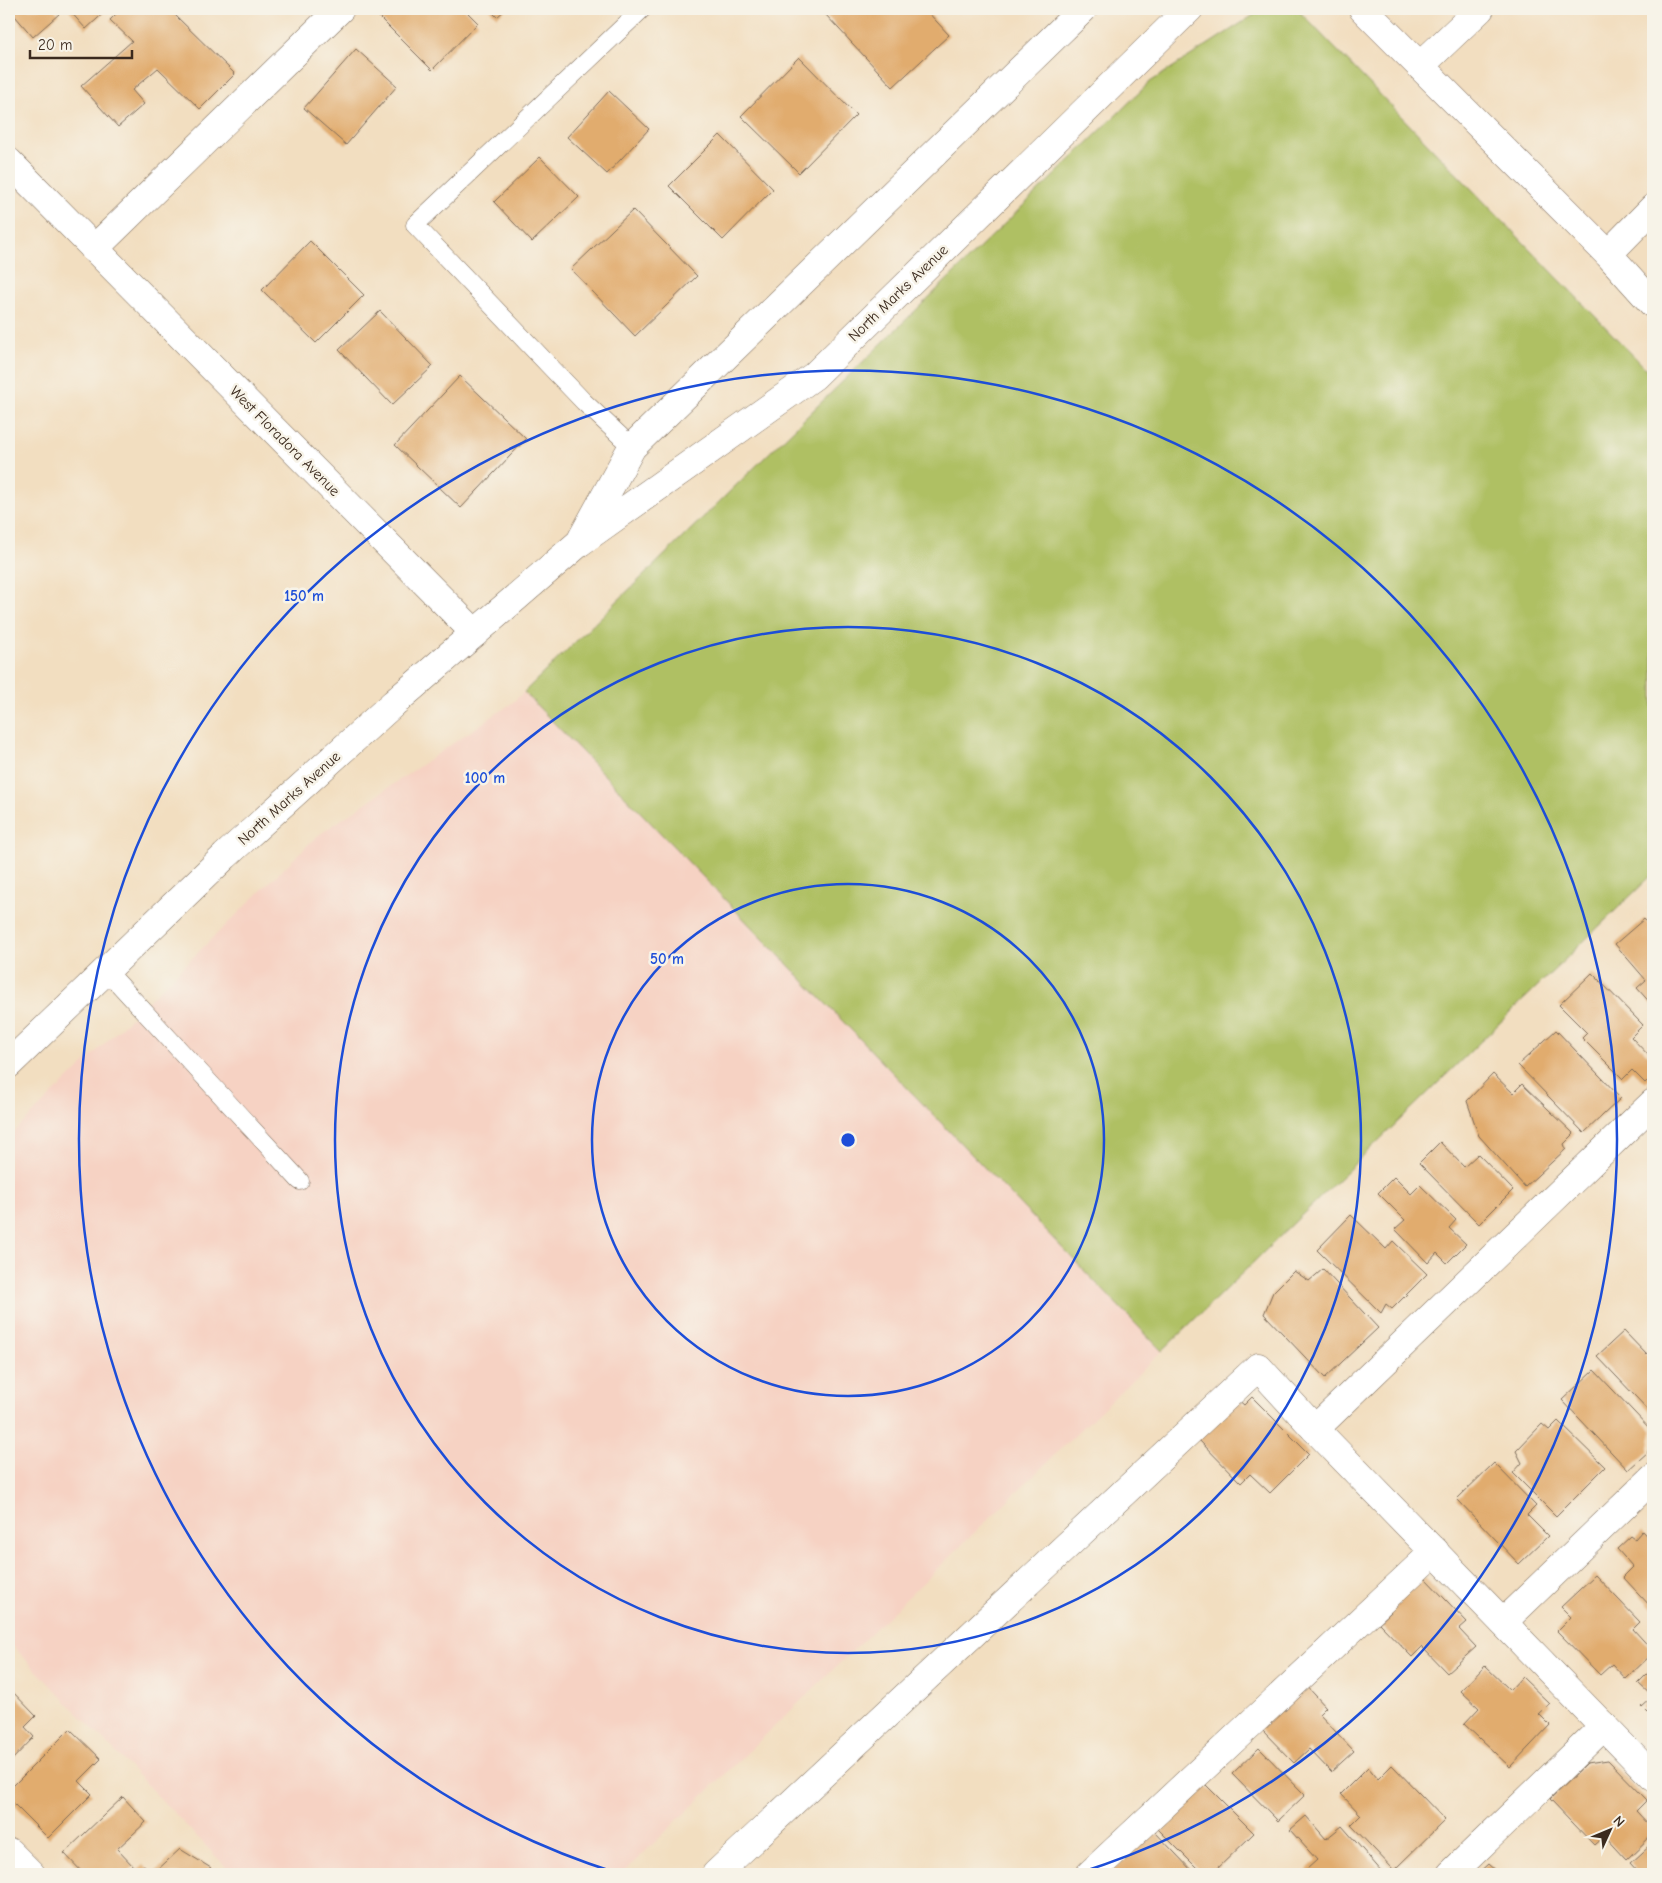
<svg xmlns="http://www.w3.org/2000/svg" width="1662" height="1883" font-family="'Comic Neue',sans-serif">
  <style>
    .built { fill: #f6d2c3 }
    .green { fill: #afc064; stroke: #757541 }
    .building { fill: #e1ac6e }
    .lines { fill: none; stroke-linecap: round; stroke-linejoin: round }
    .service-casing { stroke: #7b6957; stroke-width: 19 }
    .minor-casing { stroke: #7b6957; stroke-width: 29 }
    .secondary-casing { stroke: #7b6957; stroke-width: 29 }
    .service { stroke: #fff; stroke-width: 18 }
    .minor { stroke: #fff; stroke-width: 28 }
    .secondary { stroke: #fff; stroke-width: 28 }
    .ring { fill: none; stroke: #1d4ed8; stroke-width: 2.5 }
    .labels { text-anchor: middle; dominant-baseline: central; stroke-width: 5; stroke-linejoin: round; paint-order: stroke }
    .street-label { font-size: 15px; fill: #3b2a1e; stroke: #f7f3e8 }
    .centre { fill: #1d4ed8; stroke: #f7f3e8; stroke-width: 2.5 }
    .ring-label { font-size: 15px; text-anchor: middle; font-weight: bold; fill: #1d4ed8; stroke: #f7f3e8; stroke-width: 5; stroke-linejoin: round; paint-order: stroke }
  </style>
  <rect width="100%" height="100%" fill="#f7f3e8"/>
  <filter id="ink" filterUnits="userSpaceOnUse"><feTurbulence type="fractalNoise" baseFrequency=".02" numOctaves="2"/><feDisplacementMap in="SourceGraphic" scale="10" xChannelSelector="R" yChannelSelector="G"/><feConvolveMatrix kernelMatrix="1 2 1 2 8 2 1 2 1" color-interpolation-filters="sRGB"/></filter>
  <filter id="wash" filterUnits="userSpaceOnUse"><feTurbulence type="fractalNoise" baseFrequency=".0096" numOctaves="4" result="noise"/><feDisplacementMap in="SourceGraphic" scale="20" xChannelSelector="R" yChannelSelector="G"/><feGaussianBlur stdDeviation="1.12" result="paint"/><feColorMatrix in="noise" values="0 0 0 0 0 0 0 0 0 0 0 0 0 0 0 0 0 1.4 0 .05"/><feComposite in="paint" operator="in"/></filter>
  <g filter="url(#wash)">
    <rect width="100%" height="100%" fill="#f2dec0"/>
    <!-- built -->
    <path class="built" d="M524,692l638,659 -540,523h-389l-224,-232v-505l307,-300 196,-134z"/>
    <!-- green -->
    <path class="green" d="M1263,9h34l356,367v498l-491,477 -638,-659 626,-610z"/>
    <g id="blocks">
      <!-- building -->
      <g class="building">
        <path d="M9,9h45l5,5 -26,23z"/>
        <path d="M68,9h40l-22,20z"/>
        <path d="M121,9h59l-6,5 61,60 -35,35 -42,-41 -26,22 12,14 -26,23 -37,-41 51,-45 -22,-21z"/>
        <path d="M387,9h77l14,14 -46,47 -53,-53z"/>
        <path d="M489,9h17l-9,8z"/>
        <path d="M830,9h95l24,26 -56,52 -68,-73z"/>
        <path d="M356,49l41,37 -51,59 -42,-37z"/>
        <path d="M799,57l57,58 -57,58 -58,-57z"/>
        <path d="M609,91l40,38 -42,45 -40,-37z"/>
        <path d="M720,135l53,54 -50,51 -54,-54z"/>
        <path d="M540,157l39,40 -47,45 -38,-40z"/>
        <path d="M633,210l64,66 -62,60 -64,-67z"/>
        <path d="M310,241l54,54 -48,48 -54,-53z"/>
        <path d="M380,311l53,55 -41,39 -53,-55z"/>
        <path d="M460,376l66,63 -65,69 -66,-63z"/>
        <path d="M1644,919l9,11v76l-16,-18 9,-8 -31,-36z"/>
        <path d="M1592,973l51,52 -12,12 22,23v15l-8,8 -13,-13 -9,9 -41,-41 5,-5 -28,-28z"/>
        <path d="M1556,1030l65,68 -37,35 -66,-68z"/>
        <path d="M1493,1074l20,19 9,-9 52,50 -10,10 2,5 -41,38 -46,-51 -12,-35z"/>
        <path d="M1440,1142l24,25 14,-13 35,36 -34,34 -60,-61z"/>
        <path d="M1394,1177l17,17 9,-9 36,35 -7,8 17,16 -19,19 -10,-10 -9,10 -33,-34 10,-9 -27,-27z"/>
        <path d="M1351,1215l35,34 7,-8 34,33 -35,35 -6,-5 -5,9 -64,-63z"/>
        <path d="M1323,1269l55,59 -53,50 -61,-64 9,-22 21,-21 15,10z"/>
        <path d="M1624,1331l23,24 6,-7v67l-56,-59z"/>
        <path d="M1594,1370l58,61 -4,21 -20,18 -66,-70z"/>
        <path d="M1252,1397l57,57 -39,39 -20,-19 -9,9 -45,-46 40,-39 8,7z"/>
        <path d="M1558,1421l47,46 -49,49 -43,-43 9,-10 -6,-12 26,-27 7,6z"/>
        <path d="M1494,1463l42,43 -9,9 21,21 -29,28 -62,-65z"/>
        <path d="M1642,1531l11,12v66l-30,-32 10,-10 -16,-18 14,-13 4,3z"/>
        <path d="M1595,1575l45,47 -7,7 20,22v2l-27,26 -14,-15 -12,11 -43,-44 14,-14 -10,-10z"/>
        <path d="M1424,1577l43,45 -8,7 17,18 -29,26 -25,-26 -10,10 -33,-34 12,-11 -8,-8z"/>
        <path d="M1485,1666l25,24 12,-13 28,27 -11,10 11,11 -40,42 -46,-43 15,-16 -18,-17z"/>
        <path d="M1653,1668v50l-11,-11 11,-10 -15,-14z"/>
        <path d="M1304,1683l22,24 -7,7 35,37 -23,21 -22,-23 -15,14 -35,-36z"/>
        <path d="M9,1688l27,28 -11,11 9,10 -25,26z"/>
        <path d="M70,1729l31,30 -22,22 13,13 -44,44 -39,-39v-9z"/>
        <path d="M1259,1748l46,47 -27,26 -46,-47z"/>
        <path d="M1608,1760l39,40 -11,11 17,18v5l-27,26 -22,-24 -10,9 -44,-46 37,-36z"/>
        <path d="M1392,1765l53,55 -51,50 -43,-45 10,-10 -20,-21 27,-27 10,12z"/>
        <path d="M1203,1782l51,51 -42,41h-9l-46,-46z"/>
        <path d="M123,1797l23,25 -29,27 17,18 -7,7h-43l-20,-21z"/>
        <path d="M1306,1816l20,23 16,-13 41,47 -72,1 -4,-5 10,-9 -27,-30z"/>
        <path d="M1154,1831l41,43h-86z"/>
        <path d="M1653,1842v32h-13l-10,-11z"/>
        <path d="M180,1849l31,19 -6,6h-52z"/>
        <path d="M1488,1864l11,10h-22z"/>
        <path d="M144,1865l8,9h-18z"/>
      </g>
    </g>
  </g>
  <g filter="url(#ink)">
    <use href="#blocks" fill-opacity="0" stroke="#7b6957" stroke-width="1"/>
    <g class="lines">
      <!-- service casing -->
      <g class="service-casing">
        <g id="service">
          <path d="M632,447l-48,-45 -169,-177 227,-216"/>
          <path d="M106,970l194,211"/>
        </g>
      </g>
      <!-- minor casing -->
      <g class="minor-casing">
        <g id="minor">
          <path d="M1363,9l245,245 45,50"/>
          <path d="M1421,65l59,-56"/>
          <path d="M9,162l466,471"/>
          <path d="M94,249l246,-240"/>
          <path d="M1608,254l45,-46"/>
          <path d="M1315,1429l338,-326"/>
          <path d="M1503,1622l150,-144"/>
          <path d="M9,1852l22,22"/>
          <path d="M716,1874l542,-507 57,62 338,348"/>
          <path d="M1090,1874l345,-323"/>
          <path d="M1451,1874l153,-148"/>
        </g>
      </g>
      <!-- secondary casing -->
      <g class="secondary-casing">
        <g id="secondary">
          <path d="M582,538l50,-91 451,-438"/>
          <path d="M9,1064l216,-208 169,-153 185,-160 235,-167 375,-367"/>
        </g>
      </g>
      <!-- service -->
      <use href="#service" class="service"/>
      <!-- minor -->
      <use href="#minor" class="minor"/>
      <!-- secondary -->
      <use href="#secondary" class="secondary"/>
    </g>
  </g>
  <!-- distance rings -->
  <g class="ring">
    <circle cx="848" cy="1140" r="256"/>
    <circle cx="848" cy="1140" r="513"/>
    <path d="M617 1873A769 769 0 1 1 1079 1873"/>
  </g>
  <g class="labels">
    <!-- street labels -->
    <g class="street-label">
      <text transform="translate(898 293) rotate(-44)">North Marks Avenue</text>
      <text transform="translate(285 441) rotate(45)">West Floradora Avenue</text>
      <text transform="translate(289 798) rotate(-42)">North Marks Avenue</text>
    </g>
  </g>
  <circle cx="848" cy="1140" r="8" class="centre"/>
  <g class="ring-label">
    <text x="304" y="601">150 m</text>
    <text x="485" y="783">100 m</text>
    <text x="667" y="964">50 m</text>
  </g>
  <!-- margin -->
  <rect width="1662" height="1883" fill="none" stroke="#f7f3e8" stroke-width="30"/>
  <!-- north arrow -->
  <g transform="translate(1610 1830) rotate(46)" stroke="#f7f3e8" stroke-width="4" paint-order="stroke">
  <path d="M0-4L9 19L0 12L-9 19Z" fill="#3b2a1e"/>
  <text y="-8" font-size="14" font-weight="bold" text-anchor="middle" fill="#3b2a1e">N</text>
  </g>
  <!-- scale -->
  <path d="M30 50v8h102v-8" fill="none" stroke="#3b2a1e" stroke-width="2.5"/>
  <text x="38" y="50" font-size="15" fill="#3b2a1e" stroke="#f7f3e8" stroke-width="4" paint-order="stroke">20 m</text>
</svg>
